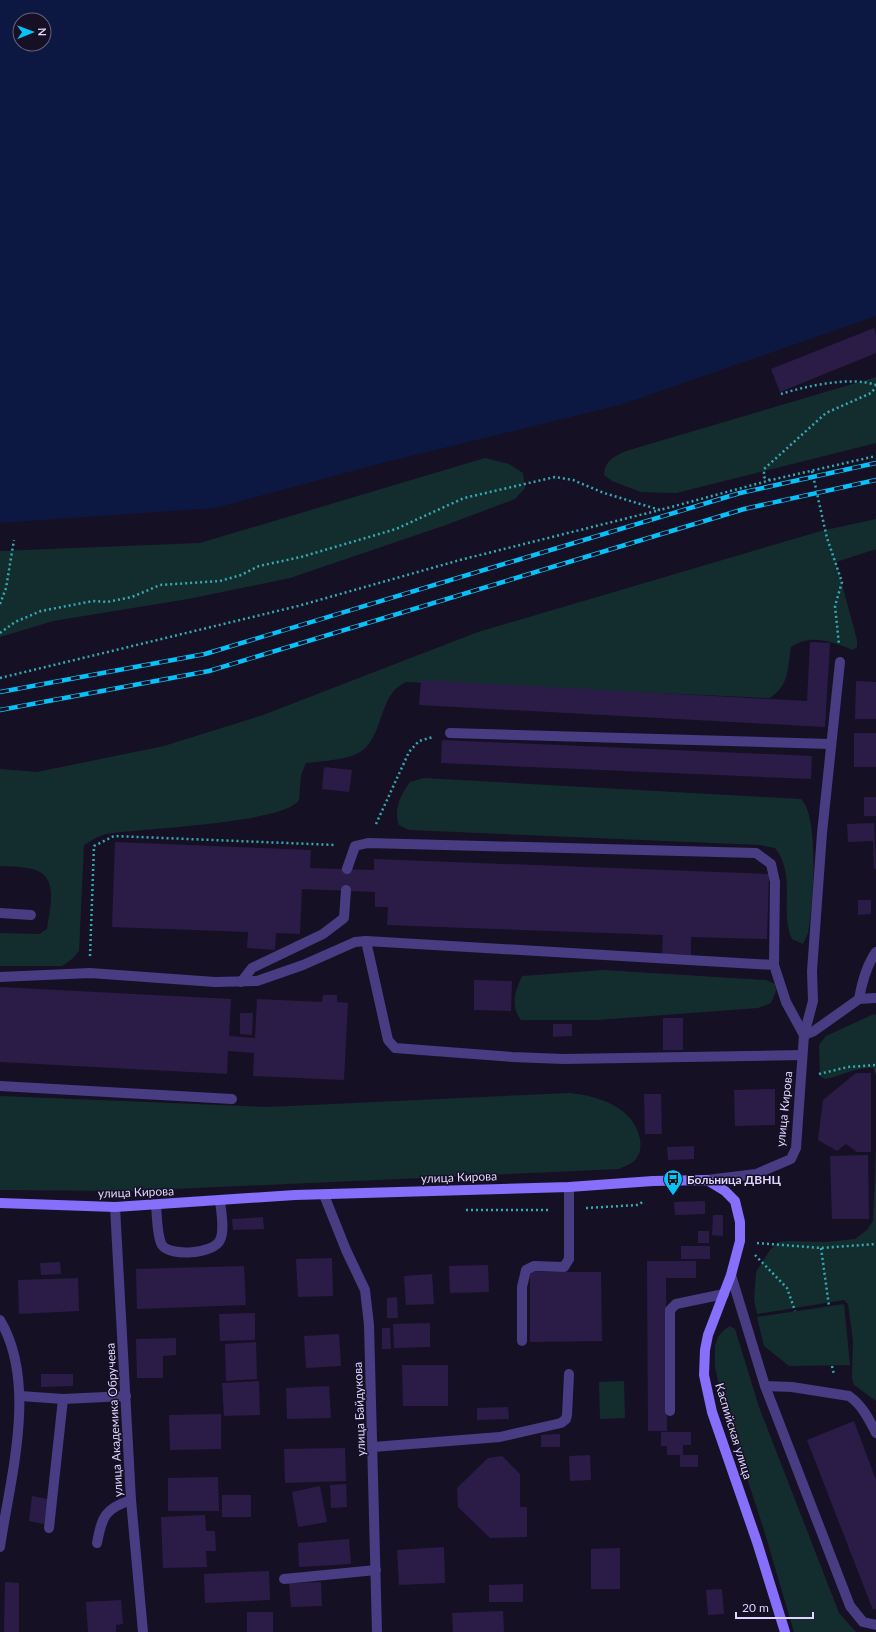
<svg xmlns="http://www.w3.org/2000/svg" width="876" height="1632" font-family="Lato,sans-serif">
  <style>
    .green { fill: #132d2f }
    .water { fill: #0c1842; fill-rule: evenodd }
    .building { fill: #2a1c46 }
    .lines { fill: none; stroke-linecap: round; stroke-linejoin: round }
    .path { stroke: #33abb4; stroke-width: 2.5; stroke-dasharray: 2 3; stroke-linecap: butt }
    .lane { stroke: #483c83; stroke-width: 10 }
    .secondary { stroke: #856ffb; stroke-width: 10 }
    .rail-casing { stroke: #07c1f8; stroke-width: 4.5 }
    .rail { stroke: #161025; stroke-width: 3; stroke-dasharray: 9; stroke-linecap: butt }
    .labels { text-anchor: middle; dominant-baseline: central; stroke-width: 3; stroke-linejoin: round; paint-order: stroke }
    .street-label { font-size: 12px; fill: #dfd5fe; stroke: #161025 }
    .poi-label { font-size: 12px; font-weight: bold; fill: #dfd5fe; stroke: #161025; text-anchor: start }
  </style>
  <rect width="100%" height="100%" fill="#161025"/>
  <!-- green -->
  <g class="green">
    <path d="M876,377v66l-200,50 -35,-1 -29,-11 -8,-6c0,-14 11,-19 22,-24z"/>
    <path d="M485,458l24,6 14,9 2,15 -10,11 -72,27 -153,52 -102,21 -135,22 -53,16v-86l200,-8z"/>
    <path d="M876,519v30l-40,13 21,78v7l-4,3c-20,-8 -42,-17 -62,-3 -4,23 -1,37 -21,51l-364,-16c-27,11 -22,51 -43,68 -12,10 -41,11 -57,13l-5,12 -2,25c-16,24 -160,28 -193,34 -8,2 -15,7 -22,11l-5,106 -7,8 -10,7h-62v-33l39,1 8,-5c2,-16 10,-43 -4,-55 -9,-8 -31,-7 -43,-8v-97l37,3 127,-26 99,-31 215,-83 343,-101z"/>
    <path d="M424,778l377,21c19,18 12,107 7,134l-5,11 -11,-5c-13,-29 5,-63 -17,-91l-15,-3 -351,-15 -10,-5c-6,-15 2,-31 11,-43z"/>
    <path d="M604,970l162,10 9,4 1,7 -5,12 -13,5 -161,12h-76c-11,-14 -6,-29 1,-44z"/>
    <path d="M874,1014l2,1v60l-3,-7c-22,0 -30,8 -48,11l-5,-3 -1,-31 7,-9z"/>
    <path d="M570,1093c28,3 64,14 70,46 1,7 1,15 -5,21 -3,4 -11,6 -16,9l-489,22 -130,-1v-94l268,11z"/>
    <path d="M876,1147v254l-22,-16 -2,-7 1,-37 -5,-37 -4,-4 -87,14 -3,-14 2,-28 14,-22 8,-8 11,-1 37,1 29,-3 12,-9 6,-9z"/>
    <path d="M844,1304l6,61 -61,1 -25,-20 -7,-29z"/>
    <path d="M730,1326l5,3 24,78 80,206 17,19h-62l-31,-105 -40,-122 -8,-38v-21l3,-9 6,-7z"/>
    <path d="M624,1381l1,37 -25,1 -1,-37z"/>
  </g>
  <!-- water -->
  <path class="water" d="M0,0h876v316l-256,89 -242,59 -163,44 -215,15zM20,20h24v24h-24z"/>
  <!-- building -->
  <g class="building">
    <path d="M874,328l2,7v18l-96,39 -9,-23z"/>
    <path d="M810,642l20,1 -5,84 -406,-22 2,-25 386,21z"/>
    <path d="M856,681l20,1v37h-21z"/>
    <rect x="854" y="733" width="22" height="34"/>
    <path d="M442,740l370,16 -1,23 -370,-16z"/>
    <path d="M324,767l28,3 -3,22 -27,-3z"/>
    <rect x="864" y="797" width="12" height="19"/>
    <path d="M874,823l2,46h-2l-1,-28 -25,1 -1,-18z"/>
    <path d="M115,842l196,8 -1,18 64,2v-11l395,15 -2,65 -76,-2v18l-29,-1 1,-19 -276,-10 1,-18h-13v-15l-73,-3 -2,45 -24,-1 -1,17 -28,-2 1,-16 -136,-5z"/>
    <path d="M858,900h13v14l-13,1z"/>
    <path d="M474,980l38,1 -1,30 -37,-1z"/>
    <path d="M0,987l231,12 -2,37 26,2 2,-39 65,3 1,-7h14v7l11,1 -4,77 -91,-4 1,-23 -26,-2 -1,23 -227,-12z"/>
    <path d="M240,1013h13l-1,22 -12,-1z"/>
    <rect x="663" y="1018" width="20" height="32"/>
    <path d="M553,1024h19v12l-19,1z"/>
    <path d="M856,1073h15v79h-14l-11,-8 -9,7 -19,-11 5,-40z"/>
    <path d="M775,1089v36l-40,1 -1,-36z"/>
    <path d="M644,1094h17l1,40h-17z"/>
    <path d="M694,1146v13l-26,1 -1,-13z"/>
    <path d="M868,1155l1,64h-37l-2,-63z"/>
    <path d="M705,1201v13l-30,1 -1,-13z"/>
    <path d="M713,1215h10v21l-11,-1z"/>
    <path d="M263,1217l1,12 -31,1 -1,-11z"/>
    <rect x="698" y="1231" width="11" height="12"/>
    <rect x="681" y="1246" width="29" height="13"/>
    <path d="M332,1258l1,38 -35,1 -2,-38z"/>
    <path d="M647,1261h49v17h-30l1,153h-19z"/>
    <path d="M60,1262l1,12 -20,1 -1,-12z"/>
    <path d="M488,1265l1,27 -39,1 -1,-27z"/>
    <path d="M244,1266l2,39 -109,4 -1,-40z"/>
    <path d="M530,1272h71l1,69 -72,1z"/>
    <path d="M432,1274l2,30 -28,1 -2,-29z"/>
    <path d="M78,1278l1,33 -60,3 -1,-34z"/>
    <path d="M397,1297l1,21h-11v-20z"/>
    <path d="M255,1313v27l-35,1 -1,-27z"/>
    <path d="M430,1323v24l-36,1 -1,-24z"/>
    <path d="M382,1328h8l1,21h-9z"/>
    <path d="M339,1334l2,32 -35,2 -2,-32z"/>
    <path d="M176,1338v17l-13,1v22h-26l-1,-39z"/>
    <path d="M256,1342l1,37 -31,2 -1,-37z"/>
    <path d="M402,1365h46v41h-45z"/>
    <path d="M41,1374h32v12l-32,1z"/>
    <path d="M259,1381l1,34 -36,1 -2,-33z"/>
    <path d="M329,1386l2,32 -44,1 -1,-31z"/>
    <path d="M508,1407l1,12 -32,1v-12z"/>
    <path d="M221,1414v35l-51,1 -1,-35z"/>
    <path d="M854,1421l22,59v129l-3,1 -66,-170z"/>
    <path d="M661,1432h30v13h-8v10h15v12h-18v-12h-13v-9h-6z"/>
    <path d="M560,1434v13h-19v-12z"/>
    <path d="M345,1448l1,33 -61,2 -1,-34z"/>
    <path d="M590,1455l1,25 -21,1 -1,-25z"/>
    <path d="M502,1456l18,18v33h7v30l-37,1 -32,-31 -1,-19 31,-30z"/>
    <path d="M218,1477l1,34h-51v-33z"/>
    <path d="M346,1484l1,23 -16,1 -1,-23z"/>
    <path d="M320,1486l7,36 -29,5 -6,-35z"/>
    <rect x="222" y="1495" width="29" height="22"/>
    <path d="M32,1496l16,3 -4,25 -15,-3z"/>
    <path d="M205,1515l1,16h9l1,20h-10l1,16 -44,1 -2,-51z"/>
    <path d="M349,1539l2,25 -52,3 -1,-24z"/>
    <path d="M444,1547l1,36 -46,2 -2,-35z"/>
    <path d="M620,1548v41h-29v-40z"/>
    <path d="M269,1571l1,29 -65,3 -1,-29z"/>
    <path d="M5,1582l14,1v49h-15z"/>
    <path d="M321,1582l1,24 -31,1 -2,-24z"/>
    <path d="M523,1584v18h-34v-17z"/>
    <path d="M722,1589l2,25 -16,1 -2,-25z"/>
    <path d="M121,1600l2,24 -7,1v7h-28l-2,-30z"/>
    <path d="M503,1611l1,21h-51l-1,-19z"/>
    <rect x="247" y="1612" width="26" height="20"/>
  </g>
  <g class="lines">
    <!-- path -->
    <g class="path">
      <path d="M781,394c25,-8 70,-18 95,-9"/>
      <path d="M812,471l15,67 15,44 -7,24 4,39"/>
      <path d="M770,480l-6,-3v-8l62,-56 45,-20 5,-6"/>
      <path d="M0,604l6,-16 8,-48"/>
      <path d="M0,633l15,-11 26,-11 52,-10 14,1 25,-5 28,-12 60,-4 21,-6 18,-9 42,-9 95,-28 68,-31 91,-21 18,3 31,13 56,17 111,-30 105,-24"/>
      <path d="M0,678l298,-72 162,-46 200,-50"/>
      <path d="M376,824l33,-72 10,-11 14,-4"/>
      <path d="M90,956l4,-110 20,-10 222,9"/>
      <path d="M819,1074l29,-7 28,-2"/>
      <path d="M586,1208l52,-3 6,-4"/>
      <path d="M466,1210h85"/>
      <path d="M757,1243l64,5 55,-4"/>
      <path d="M821,1248l8,58"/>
      <path d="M755,1255l32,33 8,23"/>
      <path d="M832,1366l2,9"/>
    </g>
    <!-- lane -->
    <g class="lane">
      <path d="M450,733l381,11"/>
      <path d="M347,869l8,-23 13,-3 388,10 15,11 4,18 -1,83"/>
      <path d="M0,913l31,2"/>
      <path d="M366,941l22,99 7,8 117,9 52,2 238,-4"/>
      <path d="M0,977l90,-4 125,9 42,-1 46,-16 52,-23 11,-1 408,24 12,37 18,33"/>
      <path d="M241,982l11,-14 71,-34 21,-16 2,-28"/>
      <path d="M859,999c3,-17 7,-33 17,-47"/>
      <path d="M804,1035l10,-4 45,-32 17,-1"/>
      <path d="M0,1086l232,13"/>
      <path d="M707,1180l49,-6 35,-15 5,-11 8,-113 9,-34 -1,-30 10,-138 18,-171"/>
      <path d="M324,1195l22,55 19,40 4,35 8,307"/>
      <path d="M156,1205c1,10 1,32 6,40 8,12 52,9 58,-5 5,-10 1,-28 0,-40"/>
      <path d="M115,1207l16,293 12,132"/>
      <path d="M731,1275l34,111 85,220 13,16 13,3"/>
      <path d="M0,1320c38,64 10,158 0,227"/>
      <path d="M522,1341v-54l4,-17 8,-4 30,1 5,-8v-72"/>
      <path d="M765,1386l27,1 57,9c13,9 20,23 27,37"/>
      <path d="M20,1396l43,3 63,-3"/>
      <path d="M670,1411v-101l6,-6 48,-10"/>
      <path d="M373,1447l127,-10 61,-14 5,-4 1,-4 2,-41"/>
      <path d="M49,1528l14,-129"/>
      <path d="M97,1543c5,-26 7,-34 34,-43"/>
      <path d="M284,1579l92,-9"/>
    </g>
    <!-- secondary -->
    <path class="secondary" d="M0,1203l115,4 180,-12 274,-8 84,-6 54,-1 18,11 10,10 5,21v19l-9,34 -23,60 -3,15 -1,25 8,37 45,130 28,90"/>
    <!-- rail casing -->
    <g class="rail-casing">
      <g id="rail">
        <path d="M0,692l205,-38 535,-161 136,-30"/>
        <path d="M0,710l209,-39 535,-162 132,-29"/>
      </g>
    </g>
    <!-- rail -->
    <use href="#rail" class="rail"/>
  </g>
  <!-- icons -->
  <defs>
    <g id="bus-pin" transform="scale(1)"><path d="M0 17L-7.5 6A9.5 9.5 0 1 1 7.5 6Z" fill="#07c1f8" stroke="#161025"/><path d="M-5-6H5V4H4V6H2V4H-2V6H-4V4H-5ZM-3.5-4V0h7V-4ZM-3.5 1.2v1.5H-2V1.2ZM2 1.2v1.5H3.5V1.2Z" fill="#111"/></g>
  </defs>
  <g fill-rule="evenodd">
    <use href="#bus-pin" x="673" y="1179"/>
  </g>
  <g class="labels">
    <!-- street labels -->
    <g class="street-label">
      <text transform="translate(784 1109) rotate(-84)">улица Кирова</text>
      <text transform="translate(459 1177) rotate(-2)">улица Кирова</text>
      <text transform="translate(136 1192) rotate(-2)">улица Кирова</text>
      <text transform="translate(359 1409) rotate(-92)">улица Байдукова</text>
      <text transform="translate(114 1420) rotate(-93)">улица Академика Обручева</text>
      <text transform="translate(734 1431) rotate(73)">Каспийская улица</text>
    </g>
    <!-- poi labels -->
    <g class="poi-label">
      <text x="687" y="1179">Больница ДВНЦ</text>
    </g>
  </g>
  <!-- north arrow -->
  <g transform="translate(32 32) rotate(89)"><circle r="19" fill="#161025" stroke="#665f7c"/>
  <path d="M0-3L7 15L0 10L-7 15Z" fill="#07c1f8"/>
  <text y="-6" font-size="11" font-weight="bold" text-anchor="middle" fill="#dfd5fe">N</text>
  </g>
  <!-- scale -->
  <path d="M736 1612v6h77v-6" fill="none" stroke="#dfd5fe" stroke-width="2"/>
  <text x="742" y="1612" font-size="12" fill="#dfd5fe" stroke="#161025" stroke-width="3" paint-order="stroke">20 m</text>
</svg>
